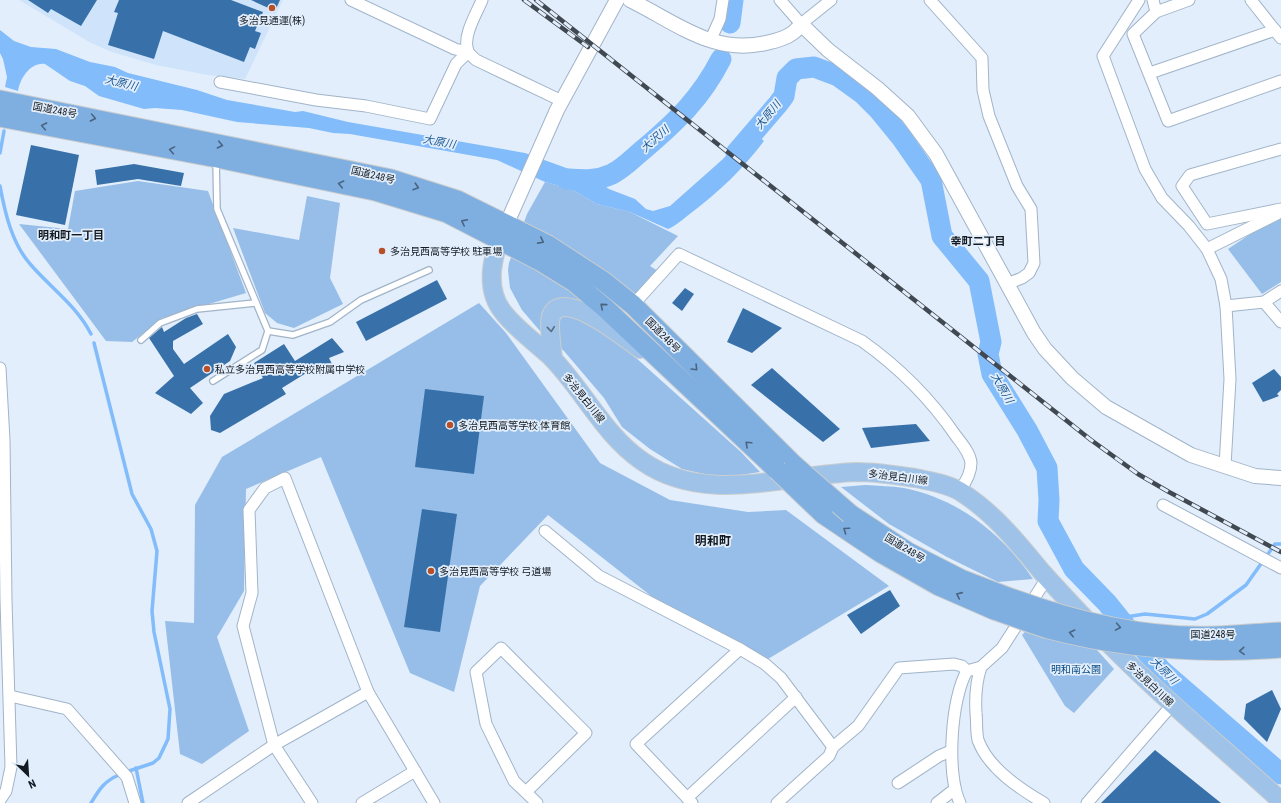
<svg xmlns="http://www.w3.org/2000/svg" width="1281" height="803" font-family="'Roboto Condensed','Noto Sans JP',sans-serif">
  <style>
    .built { fill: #cfe4fa }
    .green { fill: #97bee8 }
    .water { fill: #82bcfa }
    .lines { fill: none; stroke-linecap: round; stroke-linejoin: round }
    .stream { stroke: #82bcfa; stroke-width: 3.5 }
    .river { stroke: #82bcfa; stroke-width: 21 }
    .building { fill: #3871a9 }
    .service-casing { stroke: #a1b4c9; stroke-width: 8 }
    .minor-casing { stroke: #a1b4c9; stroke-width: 13 }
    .tertiary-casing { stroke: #a1b4c9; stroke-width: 16 }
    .primary-casing { stroke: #cbcdce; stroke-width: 20 }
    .trunk-casing { stroke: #cbcdce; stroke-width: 21 }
    .service { stroke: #fff; stroke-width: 5.5 }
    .minor { stroke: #fff; stroke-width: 11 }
    .tertiary { stroke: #fff; stroke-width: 14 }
    .primary { stroke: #9fc3e8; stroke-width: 18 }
    .trunk { stroke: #7fafe0; stroke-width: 19 }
    .rail-casing { stroke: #404851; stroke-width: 4.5 }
    .rail { stroke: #e2eefb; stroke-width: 3; stroke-dasharray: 9; stroke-linecap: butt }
    .trunk-bridge-casing { stroke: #cbcdce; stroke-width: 21; stroke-linecap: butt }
    .trunk-bridge { stroke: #7fafe0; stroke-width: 19 }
    .oneway { stroke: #496481 }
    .oneway2 { stroke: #596e85 }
    .poi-dot { fill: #b75028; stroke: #e2eefb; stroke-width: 1.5 }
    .labels { text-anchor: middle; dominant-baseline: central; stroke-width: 3.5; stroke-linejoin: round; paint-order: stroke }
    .poi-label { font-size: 10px; fill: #131a22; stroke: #e2eefb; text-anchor: start }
    .street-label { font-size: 10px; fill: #131a22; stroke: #e2eefb }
    .park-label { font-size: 10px; fill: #084a81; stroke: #e2eefb }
    .water-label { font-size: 11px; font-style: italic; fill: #1c5890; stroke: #e2eefb }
    .neighbourhood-label { font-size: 11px; font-weight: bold; fill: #131a22; stroke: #e2eefb }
    .quarter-label { font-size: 12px; font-weight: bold; fill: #131a22; stroke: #e2eefb }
  </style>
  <rect width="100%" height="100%" fill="#e2eefb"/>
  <!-- built -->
  <path class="built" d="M19,0h264l-38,79 -37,-4 -52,-10 -44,-13 -21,-9z"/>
  <!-- green -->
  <g class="green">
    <path d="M138,181l70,10 38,102 -84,25 -30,24 -26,-1 -87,-117 49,5 7,-38z"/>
    <path d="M545,182l26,7 26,15 33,8 48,24 -28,30 8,5 -52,60 135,121 19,20 -26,4 -26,-1 -26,-6 -32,-20 -28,-22 -18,-29 -40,-47 -24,-20 -18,-21 -12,-22 -2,-18 1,-7 18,-49z"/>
    <path d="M307,196l33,7 -10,75 13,26 -49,24 -17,-5 -12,-10 -32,-85 66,12z"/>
    <path d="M1281,217v65l-19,12 -34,-45 33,-22z"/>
    <path d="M479,303l27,30 94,130 70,37 78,12 38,-2 103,76 -121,73 -113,-60 -107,-84 -68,71 -26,106 -44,-19 -89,-216 -75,32 -2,102 -27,46 32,94 -47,33 -22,-10 -15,-133 29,2 1,-118 27,-48z"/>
    <path d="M865,485c13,1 26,1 39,3 55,11 98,46 129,91l-35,3 -51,-25 -58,-33 -48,-37z"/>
    <path d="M1053,601l61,68 -40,44 -9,-7 -43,-71z"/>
  </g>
  <!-- water -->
  <path class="water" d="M0,30l14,11 17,6 25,2 34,13 25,5 13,6 69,17 30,10 68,12 8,-1 45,11 177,31 66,24 18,12 26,10 11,10 7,2 17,-5 53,-47 27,-30 14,12c-21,28 -45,51 -73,72 -8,6 -14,12 -23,16l-38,-17 -33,-8 -26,-15 -26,-7 -48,-22 -147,-26 -17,-1 -24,-5 -72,-6 -55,-12 -27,-2 -11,1 -45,-13 -14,-10 -15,-5 -25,-17c-15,-2 -25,15 -27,27l-13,-4 2,-10 -4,-18 -3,-6z"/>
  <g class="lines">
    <!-- stream -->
    <g class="stream">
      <path d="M0,153l4,-22"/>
      <path d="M0,186c5,27 12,58 31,79 20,23 46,41 60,69"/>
      <path d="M94,343l38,151 19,35 6,22 -5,60 2,21 16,77 -2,30 -9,19 -6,5 -24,8"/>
      <path d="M1119,618l26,-4 50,5 12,-5 39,-29 29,-41h6"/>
      <path d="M136,768l7,35"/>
      <path d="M91,803c8,-13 13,-22 28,-28"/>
    </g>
    <!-- river -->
    <g class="river">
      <path d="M730,23l3,-23"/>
      <path d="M736,153l42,-49 6,-8 3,-18 9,-9 18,-2 24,9 25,18 16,16 22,27 30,43 11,56 37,45 12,61 -3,12 4,20 35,56 20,38 2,32 -1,21 26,48 33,34 54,67 120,104"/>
      <path d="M567,179c17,1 30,2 45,-5 12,-6 22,-17 32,-25 33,-28 57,-51 77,-90"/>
    </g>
  </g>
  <!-- building -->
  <g class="building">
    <path d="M28,0h69l-16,26 -30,-17 -3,4z"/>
    <path d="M119,0h112l32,12 -8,19 6,2 -6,16 -5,-2 -6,15 -81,-31 -9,28 -46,-14 10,-32 -4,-1z"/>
    <path d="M251,0h29l-5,11z"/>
    <path d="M31,145l48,10 -14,70 -49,-10z"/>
    <path d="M134,164l50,9 -3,13 -43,-7 -41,6 -2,-15z"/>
    <path d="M437,280l10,19 -81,42 -10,-19z"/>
    <path d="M685,288l9,6 -12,17 -10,-8z"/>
    <path d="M743,308l39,20 -30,25 -25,-11z"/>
    <path d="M197,314l6,10 -30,17v8l11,15 44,-30 8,13 -6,14 -40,27 13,15 -12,11 -36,-21 19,-17 -25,-38 13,-11 2,5 22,-14z"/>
    <path d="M332,338l12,14 -15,6 3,6 -8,4 -3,8 -5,-9 -34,21 4,6 -66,39 -9,-3 -1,-14 14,-22 39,-16 -9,-15 30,-19 11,17z"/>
    <path d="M772,368l68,61 -17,13 -72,-57z"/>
    <path d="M1274,369l7,8v13l-4,4 2,2 -16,6 -11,-19z"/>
    <path d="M425,389l59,7 -10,78 -59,-7z"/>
    <path d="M916,424l14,17 -59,7 -9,-20z"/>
    <path d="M422,509l35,5 -17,118 -36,-5z"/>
    <path d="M890,590l10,16 -39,28 -14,-19z"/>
    <path d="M1272,690l9,19 -14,33 -23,-23 2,-15z"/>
    <path d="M1155,750l66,53h-120z"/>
  </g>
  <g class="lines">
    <!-- service casing -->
    <g class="service-casing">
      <g id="service">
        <path d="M268,331l25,4 37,-13 31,-22 68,-30"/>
        <path d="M141,340l19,-17 37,-14 58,-6"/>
        <path d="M213,381l49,-31 6,-19 -51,-122 -1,-49"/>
      </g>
    </g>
    <!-- minor casing -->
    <g class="minor-casing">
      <g id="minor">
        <path d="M351,0l104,49 13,3"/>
        <path d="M482,0c-5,13 -20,36 -14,51 1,3 6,7 8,9l86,41"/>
        <path d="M780,0l21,24 30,-24"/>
        <path d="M930,0l52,58 1,32 6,26 28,70 14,23 3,54 -5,10 -7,5 -15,6"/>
        <path d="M1139,0l-36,56 42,113 17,29 27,28 18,23 14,30 5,27 4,73 -5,87"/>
        <path d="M1153,0l3,12"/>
        <path d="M1189,0l-33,12 -23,22 35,87 113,-40"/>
        <path d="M1251,0l30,38"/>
        <path d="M710,41l10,-22 3,-19"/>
        <path d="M1150,73l125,-43"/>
        <path d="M220,82l96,18 50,6 64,13 26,-55 12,-12"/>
        <path d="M1281,149l-91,26 -8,11 25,38 74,-15"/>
        <path d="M1207,249l70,-35"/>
        <path d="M1264,302l17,20"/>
        <path d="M633,305l46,-51 183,87c38,27 68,57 94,95 6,8 14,17 15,27 0,11 -6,19 -11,28"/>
        <path d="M1226,306l38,-4 17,-11"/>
        <path d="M0,368l4,72 2,160 5,167 -5,24 -6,9"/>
        <path d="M1163,505l118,63"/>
        <path d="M545,531l54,45 141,73 25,15 16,14 52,69"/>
        <path d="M981,667c-5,15 -6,30 -5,46 1,8 0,19 2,27 10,28 42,49 66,63"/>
        <path d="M10,696l57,13 60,68 8,26"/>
        <path d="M898,783l41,-27 12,-5"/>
        <path d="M526,792l60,-59 -85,-85 -25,24 10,52 28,57 23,22"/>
        <path d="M687,798l109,-101"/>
        <path d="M188,803l86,-58 94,-53"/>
        <path d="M312,803l-38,-58 -31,-119 9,-33 -3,-83 16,-22 20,-10 83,214 66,111"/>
        <path d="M362,803l53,-32"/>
        <path d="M692,803l-56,-59 104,-95"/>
        <path d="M777,803l52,-47 4,-9 25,-21 41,-58 55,-4 8,2 5,5"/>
        <path d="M937,803l18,-14"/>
        <path d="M960,803c-14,-29 -9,-105 7,-132l14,-4 21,-19 45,-70"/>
        <path d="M1087,803l85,-98"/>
      </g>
    </g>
    <!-- tertiary casing -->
    <g class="tertiary-casing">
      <g id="tertiary">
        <path d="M630,0c47,23 85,57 140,42 13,-3 24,-7 31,-18l27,26 49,38 31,28 28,38 98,179 11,16 27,29 34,29 85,48 64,21 26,2"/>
        <path d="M507,223l50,-113 60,-110"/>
      </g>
    </g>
    <!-- primary casing -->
    <g class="primary-casing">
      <g id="primary">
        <path d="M505,226c-12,27 -22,61 -2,86 13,17 32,30 47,44 33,33 53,78 92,105 64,45 144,13 215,11 19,0 39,3 58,6 15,3 33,6 46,14 33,21 56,50 80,79 17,19 34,37 51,55 59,63 126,117 189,175"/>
        <path d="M553,359c-1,-12 -5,-32 -2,-43 11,-30 75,23 89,33"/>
      </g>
    </g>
    <!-- trunk casing -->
    <g class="trunk-casing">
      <g id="trunk">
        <path d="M0,100l391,79 66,21 91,45 55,36 30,24 161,160"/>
        <path d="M0,117l217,41 158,33 72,22 93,48 34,21 31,26 172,162"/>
        <path d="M823,514l58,39 58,33 55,24"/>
        <path d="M850,514l58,38 53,27 39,15"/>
      </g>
    </g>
    <!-- service -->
    <use href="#service" class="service"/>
    <!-- minor -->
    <use href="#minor" class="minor"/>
    <!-- tertiary -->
    <use href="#tertiary" class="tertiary"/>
    <!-- primary -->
    <use href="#primary" class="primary"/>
    <!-- trunk -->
    <use href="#trunk" class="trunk"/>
    <!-- rail casing -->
    <g class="rail-casing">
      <g id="rail">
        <path d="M524,0l64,47"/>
        <path d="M536,0l555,440 47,34 31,18 112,60"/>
      </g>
    </g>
    <!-- rail -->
    <use href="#rail" class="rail"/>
    <!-- trunk-bridge casing -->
    <g class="trunk-bridge-casing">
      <g id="trunk-bridge">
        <path d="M794,465l56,49"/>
        <path d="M777,470l46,44"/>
        <path d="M1000,594c68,26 143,45 217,42 21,-1 43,-3 64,-4"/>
        <path d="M994,610c19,6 37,14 55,19 76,20 154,25 232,19"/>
      </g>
    </g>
    <!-- trunk-bridge -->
    <use href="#trunk-bridge" class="trunk-bridge"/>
  </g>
  <!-- one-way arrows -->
  <defs><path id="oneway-chevron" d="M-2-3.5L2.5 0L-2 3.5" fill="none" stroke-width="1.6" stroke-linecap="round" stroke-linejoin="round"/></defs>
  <g class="oneway">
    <use href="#oneway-chevron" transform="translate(93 118) rotate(11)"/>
    <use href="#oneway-chevron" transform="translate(44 126) rotate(-169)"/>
    <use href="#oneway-chevron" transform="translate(220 145) rotate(12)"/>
    <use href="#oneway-chevron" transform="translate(172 150) rotate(-170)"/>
    <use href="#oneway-chevron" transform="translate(341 184) rotate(-168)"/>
    <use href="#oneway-chevron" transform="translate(416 187) rotate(18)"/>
    <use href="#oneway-chevron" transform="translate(464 222) rotate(-153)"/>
    <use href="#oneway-chevron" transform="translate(541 241) rotate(28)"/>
    <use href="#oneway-chevron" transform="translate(603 306) rotate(-139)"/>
    <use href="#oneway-chevron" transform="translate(695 368) rotate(45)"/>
    <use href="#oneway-chevron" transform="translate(748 444) rotate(-137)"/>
    <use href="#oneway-chevron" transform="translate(846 530) rotate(-145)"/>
    <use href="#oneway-chevron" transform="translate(959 595) rotate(-156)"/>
    <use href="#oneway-chevron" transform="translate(1118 627) rotate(10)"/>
    <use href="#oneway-chevron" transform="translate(1072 633) rotate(-168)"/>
    <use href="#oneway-chevron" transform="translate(1242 651) rotate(176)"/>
  </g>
  <use class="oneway2" href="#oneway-chevron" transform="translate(551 329) rotate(84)"/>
  <!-- markers -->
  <g class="poi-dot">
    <circle cx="272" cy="8" r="4"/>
    <circle cx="382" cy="251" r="4"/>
    <circle cx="207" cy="369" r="4"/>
    <circle cx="450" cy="425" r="4"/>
    <circle cx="431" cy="571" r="4"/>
  </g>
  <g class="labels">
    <!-- poi labels -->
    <g class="poi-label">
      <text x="272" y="20" text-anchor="middle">多治見通運(株)</text>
      <text x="390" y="251">多治見西高等学校 駐車場</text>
      <text x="215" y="369">私立多治見西高等学校附属中学校</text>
      <text x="458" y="425">多治見西高等学校 体育館</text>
      <text x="439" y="571">多治見西高等学校 弓道場</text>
    </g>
    <!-- street labels -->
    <g class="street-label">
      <text transform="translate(55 110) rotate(11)">国道248号</text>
      <text transform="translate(373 175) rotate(13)">国道248号</text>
      <text transform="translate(663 335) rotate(45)">国道248号</text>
      <text transform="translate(584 398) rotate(51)">多治見白川線</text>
      <text transform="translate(898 477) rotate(7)">多治見白川線</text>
      <text transform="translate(905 548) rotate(31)">国道248号</text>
      <text x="1213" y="634">国道248号</text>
      <text transform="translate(1150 684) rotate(43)">多治見白川線</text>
    </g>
    <!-- park labels -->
    <g class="park-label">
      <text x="1076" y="669">明和南公園</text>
    </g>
    <!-- water labels -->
    <g class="water-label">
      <text transform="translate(121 83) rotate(14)">大原川</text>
      <text transform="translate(768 115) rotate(-51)">大原川</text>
      <text transform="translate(655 139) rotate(-42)">大沢川</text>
      <text transform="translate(439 142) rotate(10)">大原川</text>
      <text transform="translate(1002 388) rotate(60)">大原川</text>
      <text transform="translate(1164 671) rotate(45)">大原川</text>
    </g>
    <!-- neighbourhood labels -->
    <g class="neighbourhood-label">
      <text x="71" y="235">明和町一丁目</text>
      <text x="978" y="241">幸町二丁目</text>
    </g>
    <!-- quarter labels -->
    <g class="quarter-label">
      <text x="713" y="541">明和町</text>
    </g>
  </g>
  <!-- north arrow -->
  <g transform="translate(28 775) rotate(155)" stroke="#e2eefb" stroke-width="3" paint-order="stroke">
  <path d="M0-3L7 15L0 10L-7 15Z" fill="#131a22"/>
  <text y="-6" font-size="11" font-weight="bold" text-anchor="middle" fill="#131a22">N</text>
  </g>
</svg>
